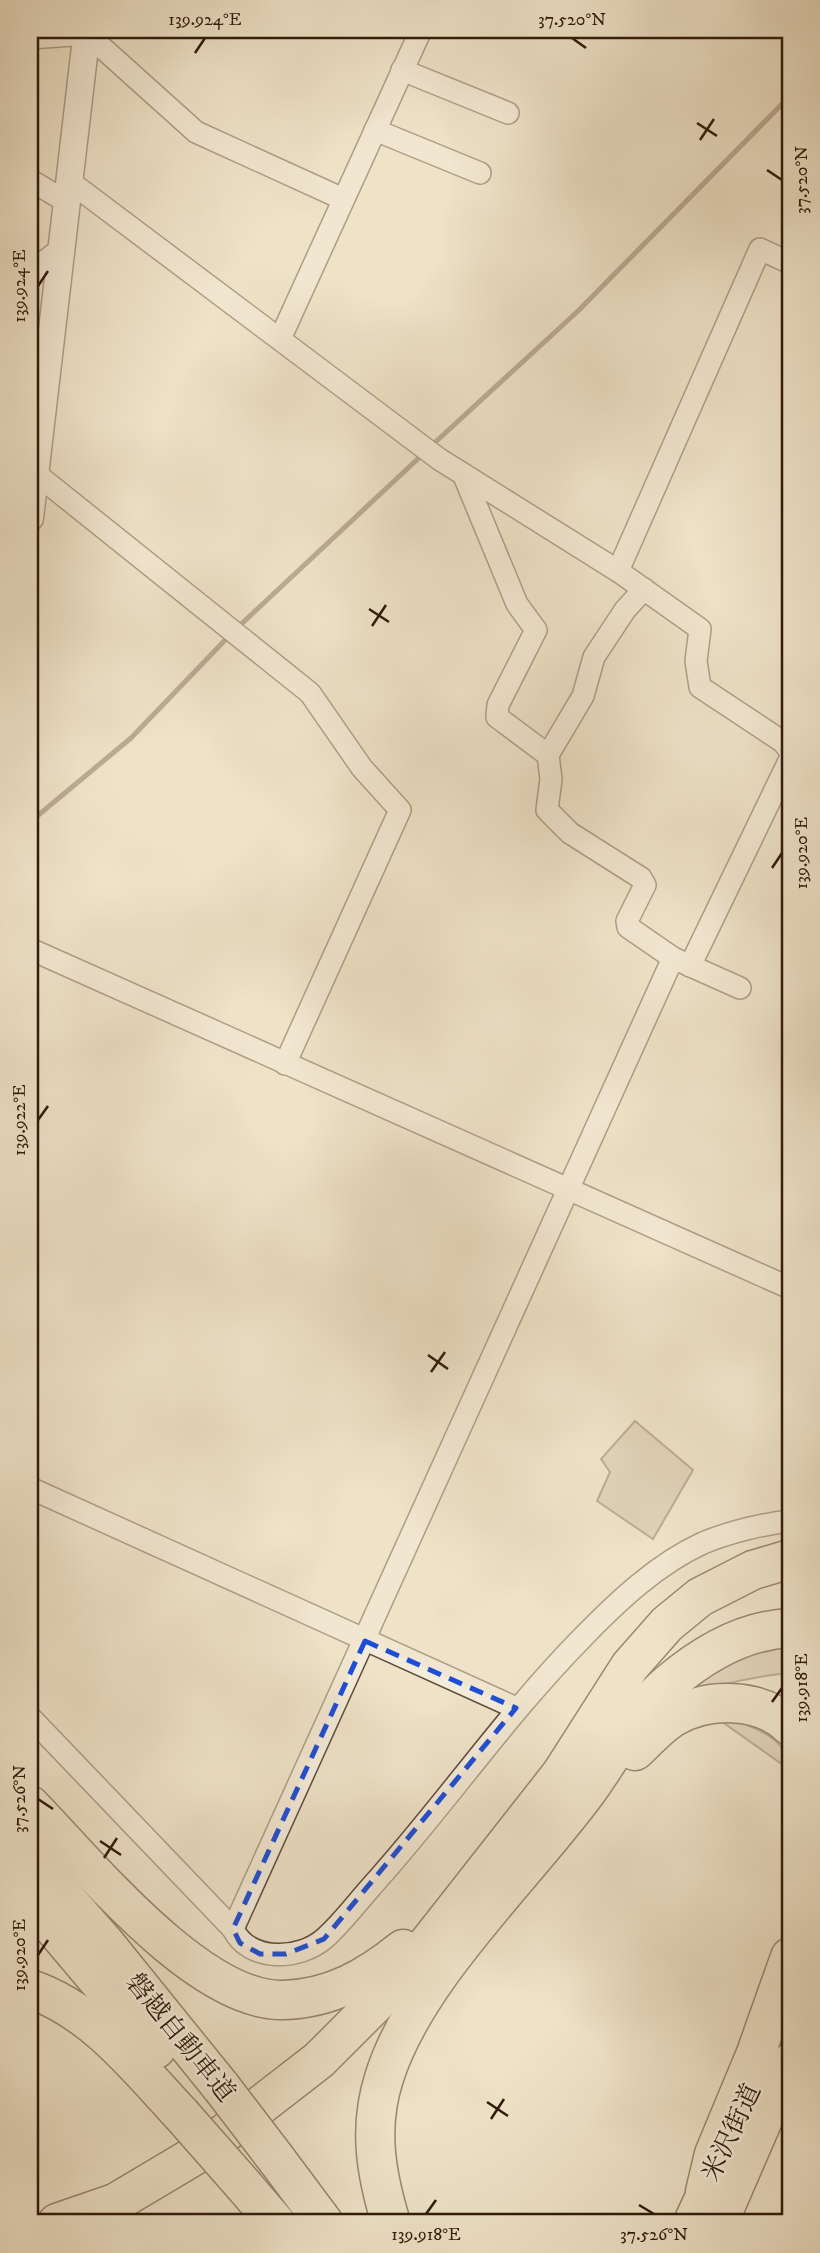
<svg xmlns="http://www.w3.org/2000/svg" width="820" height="2253" font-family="'IM FELL DW Pica','Noto Serif JP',serif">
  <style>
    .green { fill: #cec0a7; stroke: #7f6d59; stroke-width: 2 }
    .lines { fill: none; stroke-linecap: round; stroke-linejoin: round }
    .stream { stroke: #7b6955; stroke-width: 5 }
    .minor-casing { stroke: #604c3a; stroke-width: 24 }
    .tertiary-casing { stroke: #604c3a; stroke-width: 29 }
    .trunk-casing { stroke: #301a0b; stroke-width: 38 }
    .motorway-casing { stroke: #301a0b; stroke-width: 41 }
    .minor { stroke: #f4ecdb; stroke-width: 21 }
    .tertiary { stroke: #f4ecdb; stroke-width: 26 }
    .trunk { stroke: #eee2c7; stroke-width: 35 }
    .motorway { stroke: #eee2c7; stroke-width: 38 }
    .motorway-bridge-casing { stroke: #301a0b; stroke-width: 41; stroke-linecap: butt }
    .motorway-bridge { stroke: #eee2c7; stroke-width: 38 }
    .marked { fill: none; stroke: #1d4ed8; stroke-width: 5; stroke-dasharray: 14 9; stroke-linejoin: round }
    .ticks { fill: none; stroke: #301a0b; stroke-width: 2.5 }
    .labels { text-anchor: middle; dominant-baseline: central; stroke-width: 5; stroke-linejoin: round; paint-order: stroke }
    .street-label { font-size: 26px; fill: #301a0b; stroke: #f4ecdb }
    .neatline { fill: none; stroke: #301a0b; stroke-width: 2.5 }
    .ticks-label { font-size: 18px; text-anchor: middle; fill: #301a0b }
  </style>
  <rect width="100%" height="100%" fill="#eee2c7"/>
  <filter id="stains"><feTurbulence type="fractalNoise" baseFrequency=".00286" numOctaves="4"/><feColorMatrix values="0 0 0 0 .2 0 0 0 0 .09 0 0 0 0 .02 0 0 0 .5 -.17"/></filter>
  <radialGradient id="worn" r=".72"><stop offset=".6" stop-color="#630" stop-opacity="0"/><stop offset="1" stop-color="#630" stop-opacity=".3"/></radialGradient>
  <!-- green -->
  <g class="green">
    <path d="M635,1421l58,49 -40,69 -56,-38 13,-29 -9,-13z"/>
    <path d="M790,1637v36c-55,5 -88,17 -139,38l27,-29z"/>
    <path d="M735,1720c23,9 55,21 55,50l-69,-49z"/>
  </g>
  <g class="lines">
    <!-- stream -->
    <g class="stream">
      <path d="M430,447l148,-136 212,-215"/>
      <path d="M236,629l187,-175"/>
      <path d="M30,822l101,-84 98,-102"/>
    </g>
    <!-- minor casing -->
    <g class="minor-casing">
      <g id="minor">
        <path d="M30,38l57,-4 109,98 147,67"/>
        <path d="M402,70l106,43"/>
        <path d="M375,130l105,43"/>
        <path d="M30,180l37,22"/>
        <path d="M69,181l370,278 179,112 82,58 -4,32 4,26 83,55 7,9"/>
        <path d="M30,278l7,-11 24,-18"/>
        <path d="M280,339l141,-309"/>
        <path d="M35,473l275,220 52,75 38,42 -115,254"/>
        <path d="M464,476l53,128 19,26 -38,75 -1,12 51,38 3,24 -4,31 23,23 71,45 4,7 -18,36 1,6 45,31 67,30"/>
        <path d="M618,571l142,-322 30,14"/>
        <path d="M548,755l35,-59 11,-39 31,-47 19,-21"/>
        <path d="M30,949l760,339"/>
        <path d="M690,966l100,-207"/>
        <path d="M30,1488l486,220"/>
        <path d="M30,1717l203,212c16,33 66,32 92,9 16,-14 31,-34 46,-51 73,-81 135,-172 212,-250 34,-35 74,-73 120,-94 26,-11 60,-19 87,-22"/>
        <path d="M233,1929l440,-971"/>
      </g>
    </g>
    <!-- tertiary casing -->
    <g class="tertiary-casing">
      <path id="tertiary" d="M30,518l57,-488"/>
    </g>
    <!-- trunk casing -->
    <g class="trunk-casing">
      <g id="trunk">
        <path d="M691,2223l26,-56"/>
        <path d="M720,2223l70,-162"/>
      </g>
    </g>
    <!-- motorway casing -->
    <g class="motorway-casing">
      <g id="motorway">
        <path d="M635,1751c12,-11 23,-24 37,-33 35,-21 88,-21 118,8"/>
        <path d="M30,1805c56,57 168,197 253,195 47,-1 84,-22 120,-51"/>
        <path d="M30,1858l74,84 118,146"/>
        <path d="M30,1900l126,149"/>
        <path d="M30,1989c63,21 107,78 151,125"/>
        <path d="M277,2160l47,63"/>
        <path d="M246,2188l30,35"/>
        <path d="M705,2192l9,-38 42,-101 34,-96"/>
        <path d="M57,2223l58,-20 84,-50 120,-93 55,-55 45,-50 142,-181 69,-108 37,-42 33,-27 53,-27 37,-11"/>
        <path d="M391,2223c-15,-49 -23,-95 -7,-145 31,-100 138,-199 201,-284 27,-36 48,-80 83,-110 35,-30 75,-54 122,-56"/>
      </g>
    </g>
    <!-- minor -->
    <use href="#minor" class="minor"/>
    <!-- tertiary -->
    <use href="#tertiary" class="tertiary"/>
    <!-- trunk -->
    <use href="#trunk" class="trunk"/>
    <!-- motorway -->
    <use href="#motorway" class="motorway"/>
    <!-- motorway-bridge casing -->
    <g class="motorway-bridge-casing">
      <g id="motorway-bridge">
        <path d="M222,2088l55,72"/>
        <path d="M181,2114l65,74"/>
      </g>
    </g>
    <!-- motorway-bridge -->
    <use href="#motorway-bridge" class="motorway-bridge"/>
  </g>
  <!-- marked area -->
  <path d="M0 0H820V2253H0ZM365,1641l151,67 -192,231 -38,15h-26l-20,-11 -7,-14z" fill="#eee2c7" fill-opacity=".55" fill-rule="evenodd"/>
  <path class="marked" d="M365,1641l151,67 -192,231 -38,15h-26l-20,-11 -7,-14z"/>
  <!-- ticks -->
  <path class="ticks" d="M572,38l14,10M195,53l10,-15M697,123l20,13M700,140l14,-21M767,170l15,10M38,286l10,-15M369,609l20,13M372,626l14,-21M772,868l10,-15M38,1120l10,-14M428,1355l20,14M431,1372l14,-20M772,1702l10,-14M38,1799l15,10M100,1841l21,14M104,1858l13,-20M38,1955l10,-15M487,2102l21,14M491,2119l13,-20M639,2205l15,9M426,2214l10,-14"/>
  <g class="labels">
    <!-- street labels -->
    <g class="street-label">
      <text transform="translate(180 2038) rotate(51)">磐越自動車道</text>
      <text transform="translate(732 2133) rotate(-65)">米沢街道</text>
    </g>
  </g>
  <!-- margin -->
  <rect width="820" height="2253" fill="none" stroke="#eee2c7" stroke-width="77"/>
  <rect x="38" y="38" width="744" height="2176" class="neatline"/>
  <g class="ticks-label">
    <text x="205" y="25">139.924°E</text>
    <text x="572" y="25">37.520°N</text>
    <text transform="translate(801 180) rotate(-90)" y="6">37.520°N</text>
    <text transform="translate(19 286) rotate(-90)" y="6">139.924°E</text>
    <text transform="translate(801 853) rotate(-90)" y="6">139.920°E</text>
    <text transform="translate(19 1120) rotate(-90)" y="6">139.922°E</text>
    <text transform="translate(801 1688) rotate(-90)" y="6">139.918°E</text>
    <text transform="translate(19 1799) rotate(-90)" y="6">37.526°N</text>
    <text transform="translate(19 1955) rotate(-90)" y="6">139.920°E</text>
    <text x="426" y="2240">139.918°E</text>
    <text x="654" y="2240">37.526°N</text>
  </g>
  <rect width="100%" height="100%" filter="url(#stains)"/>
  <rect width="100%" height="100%" fill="url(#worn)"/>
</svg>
